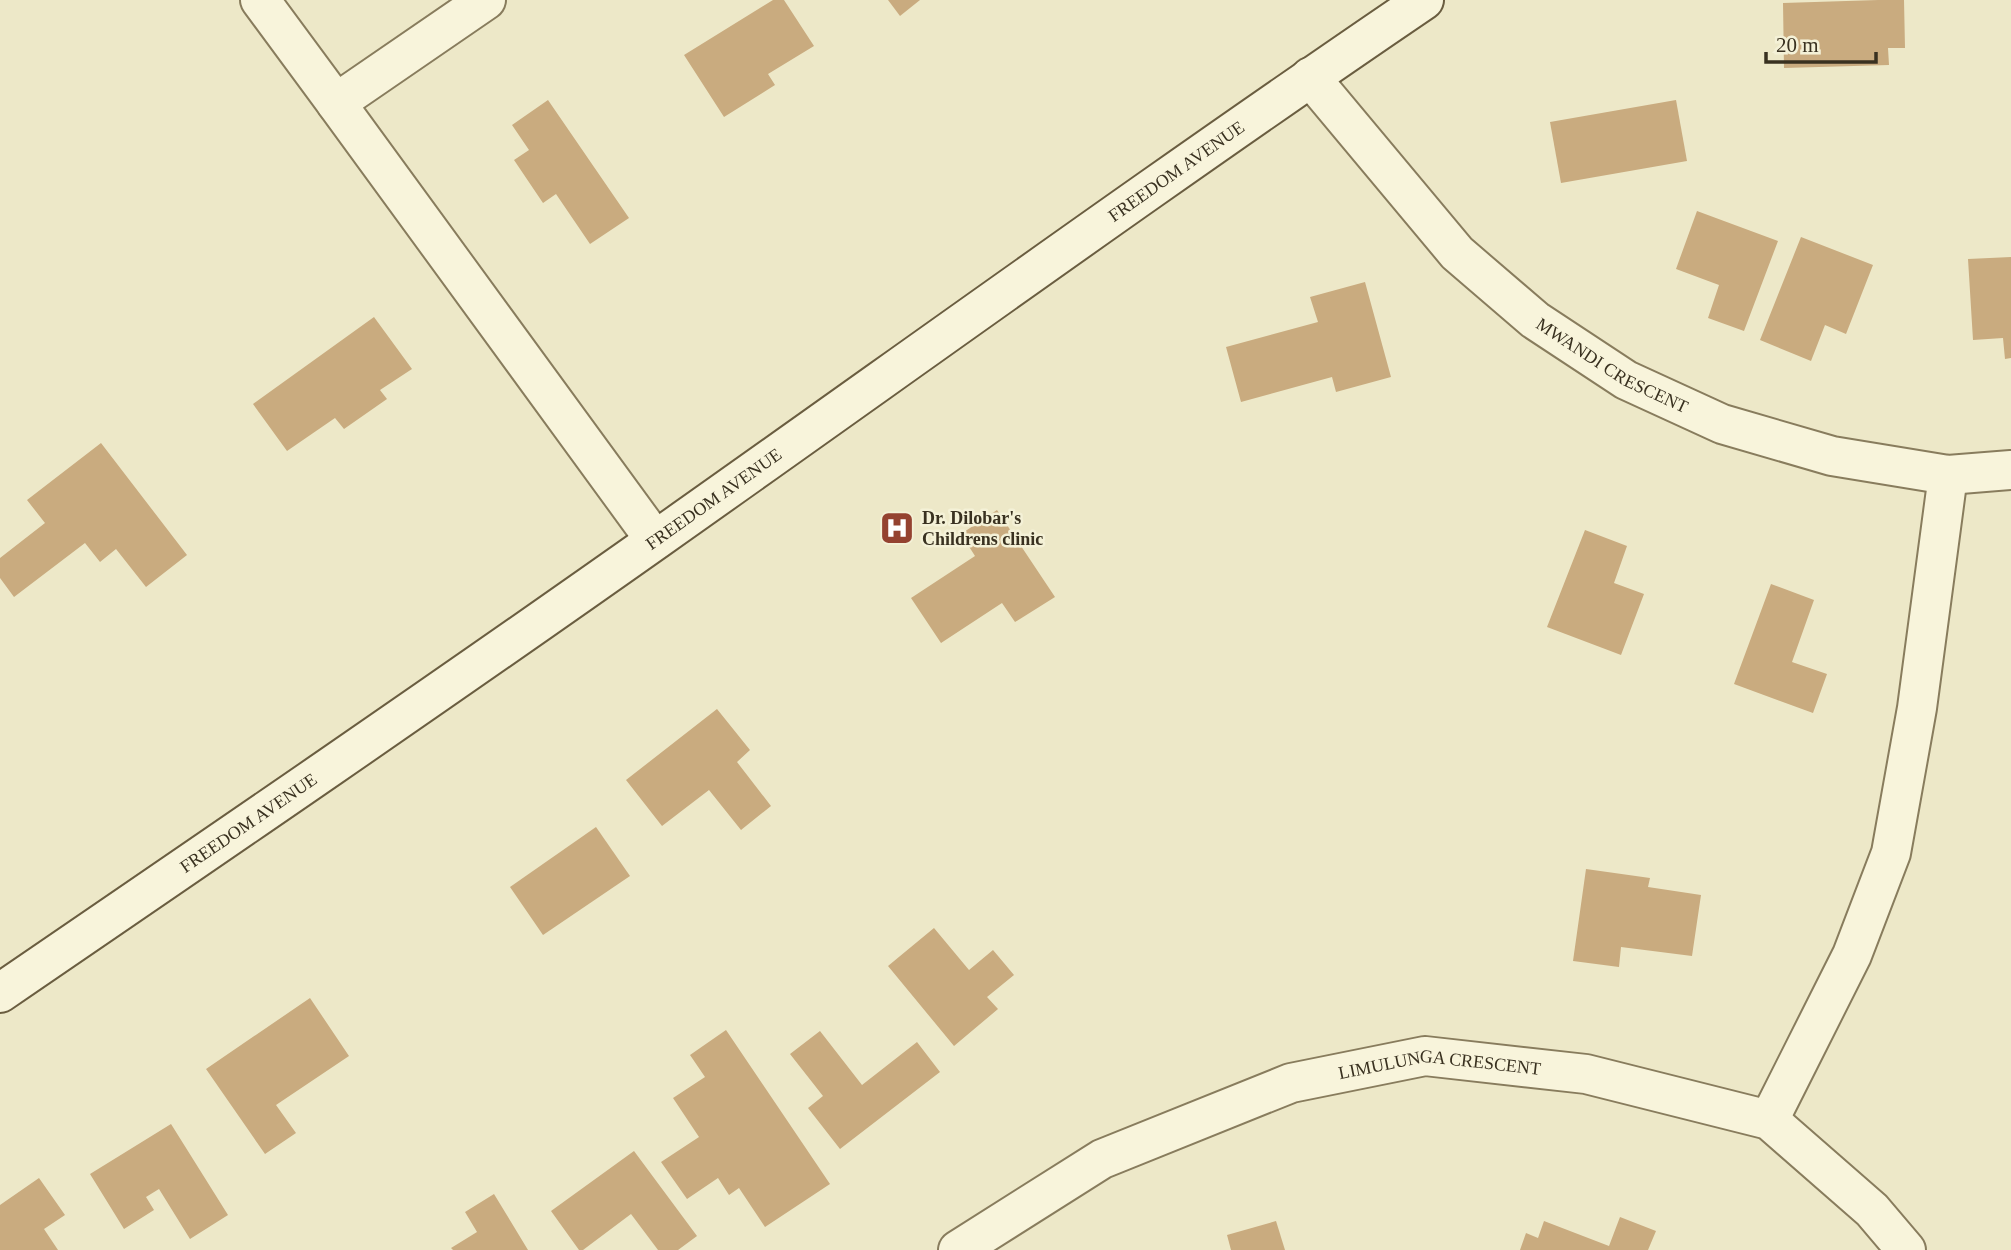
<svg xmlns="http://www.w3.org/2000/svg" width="2011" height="1250" font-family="Georgia,serif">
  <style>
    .building { fill: #c9ab7f }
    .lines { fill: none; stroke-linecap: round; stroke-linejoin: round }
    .minor-casing { stroke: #887c5d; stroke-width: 42 }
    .secondary-casing { stroke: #6a5d40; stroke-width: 42 }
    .minor { stroke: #f8f4db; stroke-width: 38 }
    .secondary { stroke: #f8f4db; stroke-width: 38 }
    .labels { text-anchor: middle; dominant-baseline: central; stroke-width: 5; stroke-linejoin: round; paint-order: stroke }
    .street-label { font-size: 18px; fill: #393120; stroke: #f4f1d7 }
    .poi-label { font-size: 18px; font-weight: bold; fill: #393120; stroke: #f4f1d7; text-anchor: start }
  </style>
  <rect width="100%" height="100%" fill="#ede8c8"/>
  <!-- building -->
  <g class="building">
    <path d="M773,0h11l30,46 -46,28 7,11 -51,32 -40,-62z"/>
    <path d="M888,0h32l-20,16z"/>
    <path d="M1878,0h26l1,48h-17l1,17 -105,3 -1,-65z"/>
    <path d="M548,100l81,118 -39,26 -34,-50 -13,9 -29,-43 15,-10 -17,-25z"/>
    <path d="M1676,100l11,61 -126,22 -11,-61z"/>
    <path d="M1697,211l81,30 -34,90 -36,-13 11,-33 -43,-16z"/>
    <path d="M1801,237l72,28 -27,69 -21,-9 -14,36 -51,-21z"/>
    <path d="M2011,257v101l-6,1 -2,-21 -30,2 -5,-81z"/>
    <path d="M1365,282l26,95 -55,15 -4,-15 -91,25 -15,-55 92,-25 -8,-25z"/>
    <path d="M374,317l38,52 -32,21 7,9 -43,30 -9,-11 -48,33 -34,-47z"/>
    <path d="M101,443l86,112 -41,32 -30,-38 -16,13 -15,-19 -71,54 -14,-19v-20l45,-35 -18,-23z"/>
    <path d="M997,510l58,87 -40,25 -13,-19 -61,40 -30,-45 64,-42 -14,-22z"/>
    <path d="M1585,530l42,16 -13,37 30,11 -23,61 -74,-28z"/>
    <path d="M1771,584l43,16 -22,62 35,12 -14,39 -79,-29z"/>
    <path d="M717,709l33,41 -13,12 34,44 -30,24 -32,-40 -47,36 -36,-46z"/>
    <path d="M596,827l34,49 -87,59 -33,-48z"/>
    <path d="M1586,869l64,9 -2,9 53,8 -9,61 -71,-9 -2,20 -46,-6z"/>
    <path d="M934,928l35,42 24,-20 21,25 -27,22 11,12 -44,37 -66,-80z"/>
    <path d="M310,998l39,58 -73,49 20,28 -31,21 -59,-85z"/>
    <path d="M726,1030l104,154 -65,43 -26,-39 -10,7 -11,-17 -31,21 -26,-37 38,-25 -26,-39 32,-21 -15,-22z"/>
    <path d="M820,1031l42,54 55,-43 23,30 -100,77 -32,-41 15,-12 -33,-42z"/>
    <path d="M171,1124l57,91 -38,24 -31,-50 -13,8 8,13 -30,19 -34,-55z"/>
    <path d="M634,1151l63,85 -19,14h-20l-27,-36 -48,36h-4l-28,-39z"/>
    <path d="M39,1178l26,37 -21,14 14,21h-58v-45z"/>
    <path d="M494,1194l34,56h-75l-2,-2 26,-16 -12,-20z"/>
    <path d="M1620,1217l36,14 -8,19h-128l6,-17 12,5 6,-17 65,25z"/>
    <path d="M1276,1221l9,29h-54l-4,-15z"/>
  </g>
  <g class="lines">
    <!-- minor casing -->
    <g class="minor-casing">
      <g id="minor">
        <path d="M260,0l76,103"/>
        <path d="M486,0l-150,103 319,437"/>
        <path id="s1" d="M1310,77l147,176 78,67 91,60 96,44 110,32 116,19 63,-5"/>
        <path d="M1769,1120l83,-165 39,-102 26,-145 31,-233"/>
        <path id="s2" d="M958,1250l144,-91 189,-76 134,-27 161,18 183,46 103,90 34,40"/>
      </g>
    </g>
    <!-- secondary casing -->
    <g class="secondary-casing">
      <g id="secondary">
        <path id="s3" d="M0,993c221,-151 442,-302 660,-456 255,-180 506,-362 764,-537"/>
      </g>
    </g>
    <!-- minor -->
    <use href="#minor" class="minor"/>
    <!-- secondary -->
    <use href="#secondary" class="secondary"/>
  </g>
  <!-- icons -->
  <defs>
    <g id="hospital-square" transform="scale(1.75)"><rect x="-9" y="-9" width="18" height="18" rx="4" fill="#944230" stroke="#f4f1d7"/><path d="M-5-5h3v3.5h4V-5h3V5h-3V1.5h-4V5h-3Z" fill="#fff"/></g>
  </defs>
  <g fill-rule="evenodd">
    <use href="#hospital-square" x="897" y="528"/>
  </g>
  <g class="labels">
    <!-- street labels -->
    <g class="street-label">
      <text stroke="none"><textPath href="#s3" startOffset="1435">FREEDOM AVENUE</textPath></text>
      <text stroke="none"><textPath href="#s1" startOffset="422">MWANDI CRESCENT</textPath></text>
      <text stroke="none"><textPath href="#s3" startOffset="868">FREEDOM AVENUE</textPath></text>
      <text stroke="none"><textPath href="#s3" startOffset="301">FREEDOM AVENUE</textPath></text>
      <text stroke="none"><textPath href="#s2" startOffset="525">LIMULUNGA CRESCENT</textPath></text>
    </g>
    <!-- poi labels -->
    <g class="poi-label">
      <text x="922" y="518">Dr. Dilobar's<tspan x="922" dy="21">Childrens clinic</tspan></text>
    </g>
  </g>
  <!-- scale -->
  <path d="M1766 52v10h110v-10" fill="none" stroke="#393120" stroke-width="3.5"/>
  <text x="1776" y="52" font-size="21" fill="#393120" stroke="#f4f1d7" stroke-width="5" paint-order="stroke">20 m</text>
</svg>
